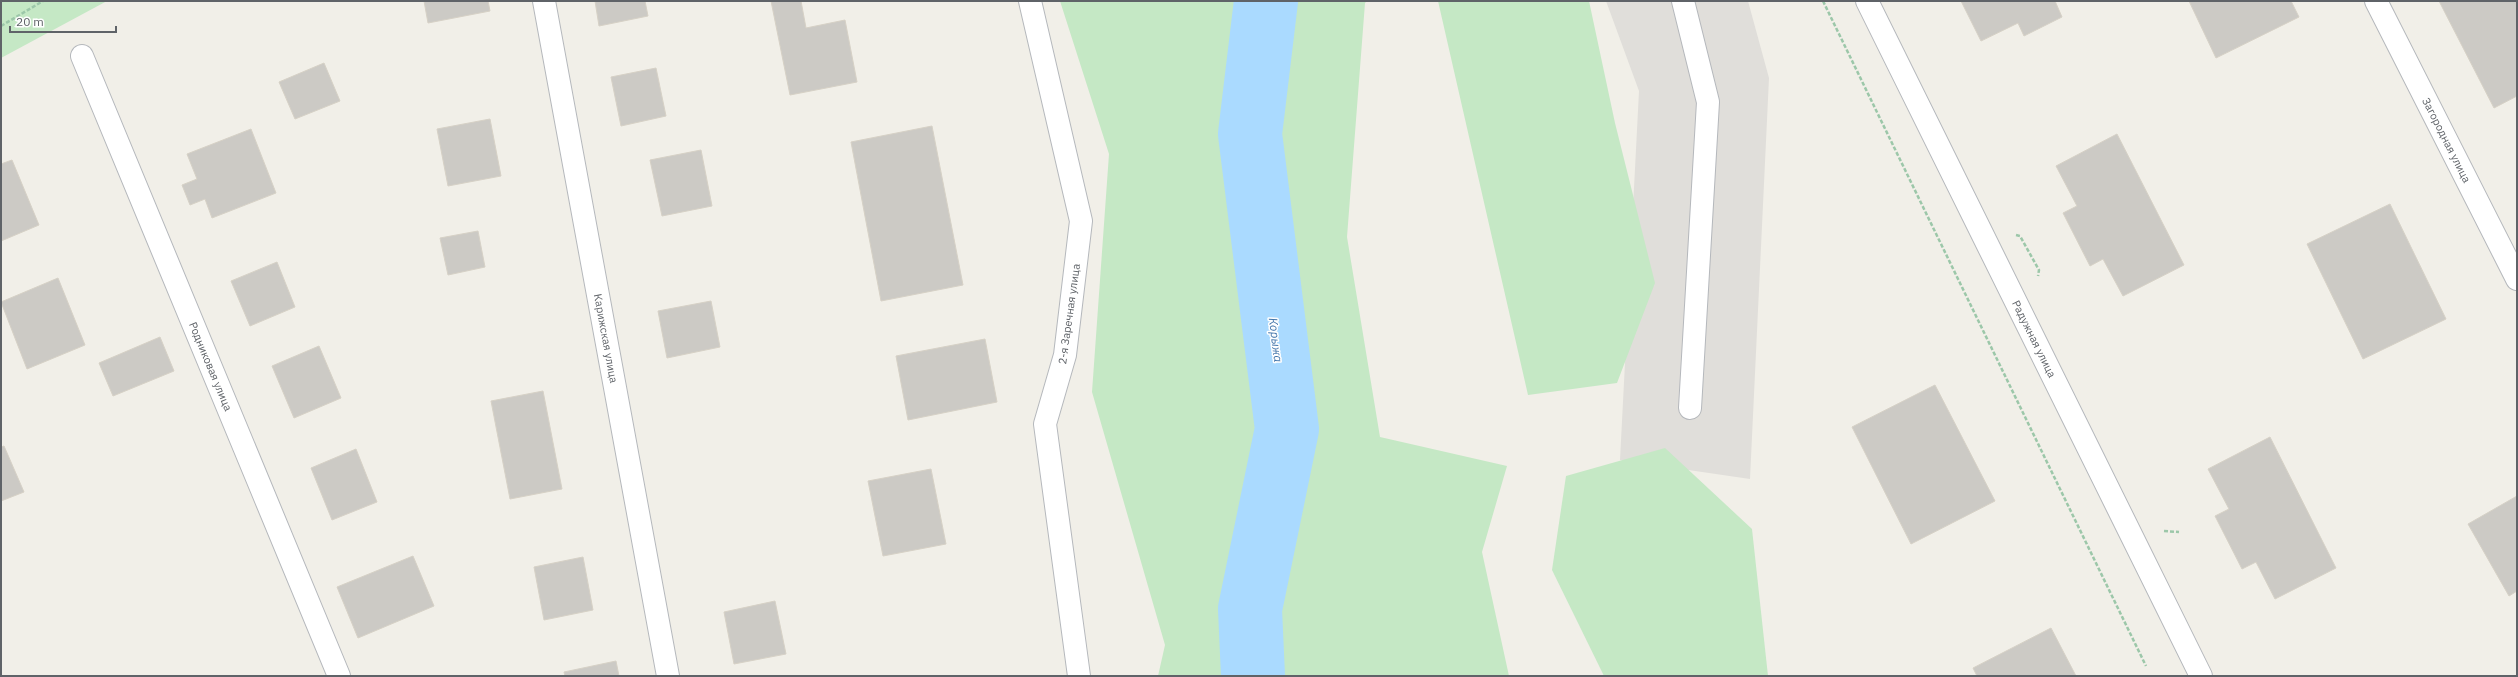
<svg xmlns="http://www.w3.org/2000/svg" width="2518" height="677" font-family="'IBM Plex Sans',sans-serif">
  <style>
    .industrial { fill: #e0deda }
    .green { fill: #c5e8c5 }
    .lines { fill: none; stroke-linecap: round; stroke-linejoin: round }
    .river { stroke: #aadaff; stroke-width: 64 }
    .building { fill: #cccac5; stroke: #d6d1c6 }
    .minor-casing { stroke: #b5b8bc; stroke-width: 24 }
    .path { stroke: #9cc7a9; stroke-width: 2.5; stroke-dasharray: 4 2; stroke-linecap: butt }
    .minor { stroke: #fff; stroke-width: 22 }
    .labels { text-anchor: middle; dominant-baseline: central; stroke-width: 3; stroke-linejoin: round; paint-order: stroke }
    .street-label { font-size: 11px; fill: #5f6368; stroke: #fff }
    .water-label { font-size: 12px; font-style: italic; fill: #4174aa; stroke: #fff }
  </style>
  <rect width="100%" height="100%" fill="#f1efe8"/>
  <!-- industrial -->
  <path class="industrial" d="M1606,1h142l21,77 -19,401 -130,-19 19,-369z"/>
  <!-- green -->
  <g class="green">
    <path d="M1,1h106l-106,57z"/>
    <path d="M1060,1h307l-2,2 -18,234 33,200 127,29 -25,86 27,124h-351l7,-31 -73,-253 17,-238z"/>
    <path d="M1438,1h151l26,122 40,160 -38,100 -89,12z"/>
    <path d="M1665,448l87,81 16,147h-164l-52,-106 14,-94z"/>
  </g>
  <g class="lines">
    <!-- river -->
    <path class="river" d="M1253,676l-3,-67 37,-180 -37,-295 16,-133"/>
  </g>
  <!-- building -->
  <g class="building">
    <path d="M424,1h64l2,10 -62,12z"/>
    <path d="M595,1h50l3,15 -49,10z"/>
    <path d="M771,1h30l5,27 39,-8 12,62 -67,13z"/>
    <path d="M1961,1h94l7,16 -38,19 -6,-13 -37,18z"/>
    <path d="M2189,1h102l8,16 -83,41z"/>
    <path d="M2439,1h78v95l-23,12z"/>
    <path d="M324,63l16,38 -45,18 -16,-37z"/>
    <path d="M656,68l10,48 -45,10 -10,-49z"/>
    <path d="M490,119l11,57 -53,10 -11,-57z"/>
    <path d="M932,126l31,159 -82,16 -30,-159z"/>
    <path d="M251,129l25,64 -64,25 -7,-19 -15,6 -8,-20 15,-6 -10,-25z"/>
    <path d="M2117,134l67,131 -61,31 -20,-37 -13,7 -27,-53 14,-7 -21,-40z"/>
    <path d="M701,150l11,56 -50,10 -12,-56z"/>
    <path d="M12,160l27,65 -38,16v-77z"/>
    <path d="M2390,204l56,115 -83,40 -56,-115z"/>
    <path d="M478,231l7,36 -37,8 -8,-37z"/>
    <path d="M277,262l18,45 -45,19 -19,-45z"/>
    <path d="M58,278l27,67 -58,24 -26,-67z"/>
    <path d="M711,301l9,46 -53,11 -9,-47z"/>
    <path d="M160,337l14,34 -61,25 -14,-33z"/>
    <path d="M985,339l12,63 -89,18 -12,-64z"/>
    <path d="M319,346l22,52 -47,20 -22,-52z"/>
    <path d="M1935,385l60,116 -84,43 -59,-117z"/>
    <path d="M543,391l19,98 -52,10 -19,-98z"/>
    <path d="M2270,437l66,131 -61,31 -19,-37 -14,7 -27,-53 14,-7 -21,-40z"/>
    <path d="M4,446l20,46 -23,9v-54z"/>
    <path d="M356,449l21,53 -45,18 -21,-52z"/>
    <path d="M931,469l15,75 -63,12 -15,-75z"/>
    <path d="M2517,496v95l-8,5 -41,-72z"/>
    <path d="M413,556l21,50 -76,32 -21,-51z"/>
    <path d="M583,557l10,53 -49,10 -10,-53z"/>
    <path d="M775,601l11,53 -52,10 -10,-52z"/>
    <path d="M2051,628l25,48h-99l-4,-8z"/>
    <path d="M616,661l3,15h-54l-1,-4z"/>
  </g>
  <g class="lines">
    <!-- minor casing -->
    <g class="minor-casing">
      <g id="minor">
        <path id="s1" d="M544,1l124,675"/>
        <path d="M1030,1l51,220 -16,134 -20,69 34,252"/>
        <path d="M1683,1l25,101 -18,306"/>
        <path id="s2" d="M1867,1l334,675"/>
        <path id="s3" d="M2376,1l141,278"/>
        <path id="s4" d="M82,56l257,620"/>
      </g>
    </g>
    <!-- path -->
    <g class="path">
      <path d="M1823,1l323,665"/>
      <path d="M1,26l42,-25"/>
      <path d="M2016,235l4,1 19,34 -1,6"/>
      <path d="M2164,531l15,1"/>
    </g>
    <!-- minor -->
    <use href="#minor" class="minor"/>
  </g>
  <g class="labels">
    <!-- street labels -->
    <g class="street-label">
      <text stroke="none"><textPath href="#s3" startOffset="156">Загородная улица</textPath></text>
      <text transform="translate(1069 314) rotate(-82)">2-я Заречная улица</text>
      <text stroke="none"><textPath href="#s2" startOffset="377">Радужная улица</textPath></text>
      <text stroke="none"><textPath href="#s1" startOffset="343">Карижская улица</textPath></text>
      <text stroke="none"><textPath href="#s4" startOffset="336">Родниковая улица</textPath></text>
    </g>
    <!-- water labels -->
    <g class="water-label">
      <text transform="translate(1276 340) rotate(83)">Корыжа</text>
    </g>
  </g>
  <!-- border -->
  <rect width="2518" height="677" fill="none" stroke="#5f6368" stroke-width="4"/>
  <!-- scale -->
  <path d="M10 26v6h106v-6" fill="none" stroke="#5f6368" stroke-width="2"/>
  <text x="16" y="26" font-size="12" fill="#5f6368" stroke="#ffffff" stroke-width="3" paint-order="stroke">20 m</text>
</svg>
